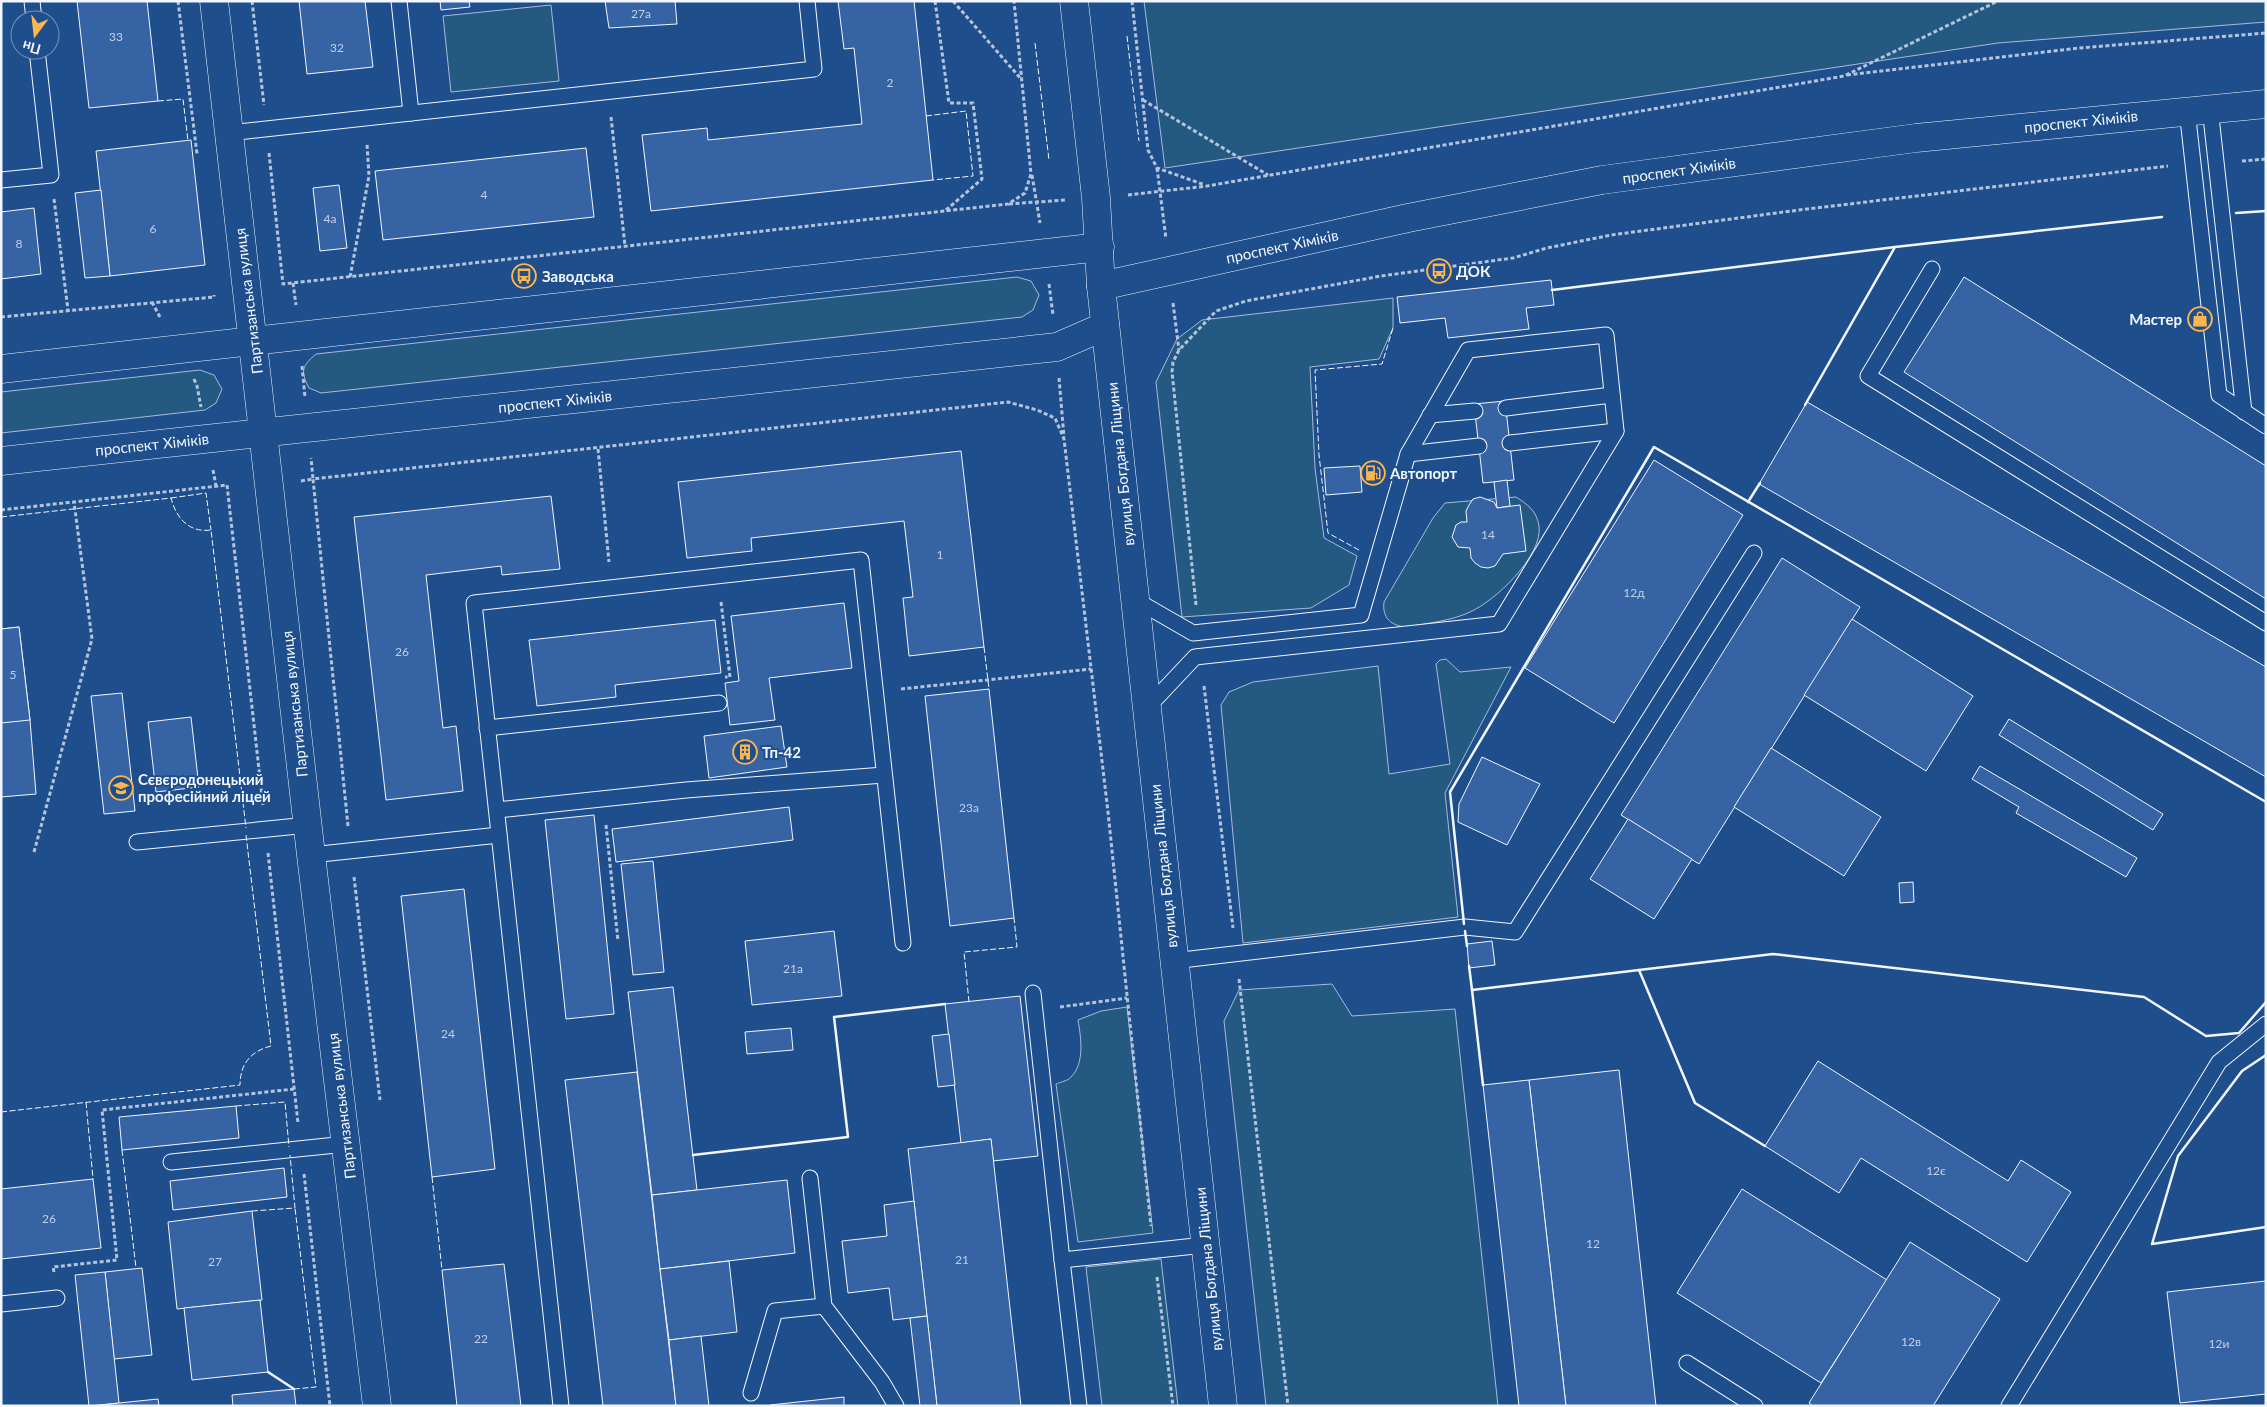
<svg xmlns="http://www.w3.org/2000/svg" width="2267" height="1407" font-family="Lato,sans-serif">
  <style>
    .green { fill: #245a82; stroke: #a8bbd7 }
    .building { fill: #3563a3; stroke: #f2f6ff }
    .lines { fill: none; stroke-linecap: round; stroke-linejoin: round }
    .lane-casing { stroke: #f2f6ff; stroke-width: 17 }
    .street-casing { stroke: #f2f6ff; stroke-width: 29 }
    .secondary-casing { stroke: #f2f6ff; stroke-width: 29 }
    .path { stroke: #b3c4dc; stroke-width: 3; stroke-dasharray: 4 2.5; stroke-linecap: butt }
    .lane { stroke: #1f4e8c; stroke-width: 15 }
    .street { stroke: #1f4e8c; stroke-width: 28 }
    .secondary { stroke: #1f4e8c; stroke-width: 28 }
    .fence { stroke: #f2f6ff; stroke-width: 1; stroke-dasharray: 6 2.5; stroke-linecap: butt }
    .wall { stroke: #f2f6ff; stroke-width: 2.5 }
    .labels { text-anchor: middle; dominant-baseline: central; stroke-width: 4; stroke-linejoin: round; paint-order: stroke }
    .number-label { font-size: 12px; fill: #c3d1e8 }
    .street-label { font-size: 15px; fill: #f2f6ff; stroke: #1f4e8c }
    .poi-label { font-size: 15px; font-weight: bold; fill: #f2f6ff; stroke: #1f4e8c; text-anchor: start }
  </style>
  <rect width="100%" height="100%" fill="#1f4e8c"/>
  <!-- green -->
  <g class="green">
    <path d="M1144,1h1122v21l-268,21 -833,125z"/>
    <path d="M551,5l8,76 -108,11 -8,-76z"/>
    <path d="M1017,277l14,4 8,14 -6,15 -11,7 -701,76 -12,-5c-9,-17 -7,-22 7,-34z"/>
    <path d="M1393,298v30l-14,31 -69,8 5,101 9,70 33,18 -8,29 -38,23 -129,9 -26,-235 21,-43 25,-19z"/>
    <path d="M200,370l14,5 8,14 -6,14 -11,7 -204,23v-41z"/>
    <path d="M1516,497c11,7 21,14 23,29 4,30 -44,75 -69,86 -19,9 -42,11 -63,15 -16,-1 -25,-9 -23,-25l49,-84 12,-15z"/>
    <path d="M1446,659l14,13 51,-5 -66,126 13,124 -215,26 -22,-238 8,-13 24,-10 125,-16 11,108 61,-10 -14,-100 4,-4z"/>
    <path d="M1332,984l20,32 103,-7 43,397h-232l-42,-385 15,-31z"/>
    <path d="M1127,1007l26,226 -75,9 -22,-158c4,-2 12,-3 15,-7 14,-14 10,-39 7,-57l23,-9z"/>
    <path d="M1161,1259l17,147h-76l-16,-139z"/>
  </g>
  <!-- building -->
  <g class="building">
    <path d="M77,1h70l11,100 -69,7z"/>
    <path d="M299,1h66l8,66 -66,7z"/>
    <path d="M440,1h29l1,6 -29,3z"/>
    <path d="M605,1h70l2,23 -68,4z"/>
    <path d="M838,1h76l19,179 -282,31 -9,-76 65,-7 1,12 154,-16 -8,-76 -10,1z"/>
    <path d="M191,140l14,125 -95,11 -14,-125z"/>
    <path d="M586,148l8,69 -211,23 -8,-69z"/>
    <path d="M339,185l8,63 -27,3 -7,-63z"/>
    <path d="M101,190l9,86 -25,2 -10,-85z"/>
    <path d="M34,208l7,66 -40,5v-67z"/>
    <path d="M1964,277l302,189v133l-362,-227z"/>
    <path d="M1551,280l3,25 -28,3 3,21 -81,9 -3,-20 -45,5 -3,-26z"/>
    <path d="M1505,401l9,79 -31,3 -9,-79z"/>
    <path d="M1807,402l459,265v110l-507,-293z"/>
    <path d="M961,451l23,196 -75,9 -6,-58 10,-1 -9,-76 -153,17 1,13 -65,7 -9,-76z"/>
    <path d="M1654,460l89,55 -129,208 -89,-55z"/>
    <path d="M1360,466l2,26 -36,3 -2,-27z"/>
    <path d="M1507,480l3,26 -13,2 -3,-26z"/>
    <path d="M551,496l9,73 -58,6 -1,-9 -75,9 17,153 13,-2 7,65 -77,9 -32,-283z"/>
    <path d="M1480,497l14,5 3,6 23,-3 6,46 -23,3 -8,12 -7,2 -7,-1 -6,-4 -4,-5 -1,-10 -12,-1 -6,-10 4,-12 5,-3h6l-1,-11 3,-6 4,-6z"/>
    <path d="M1782,558l78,49 -161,257 -78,-49z"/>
    <path d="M844,603l8,65 -83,10 6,42 -45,5 -5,-42 14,-2 -8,-65z"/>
    <path d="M1852,619l121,77 -47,75 -122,-76z"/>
    <path d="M715,620l6,53 -106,12 1,12 -79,9 -8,-66z"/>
    <path d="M19,627l11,93 6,74 -35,3v-168z"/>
    <path d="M19,627l11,93 -29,3v-94z"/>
    <path d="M989,689l25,229 -64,8 -25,-230z"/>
    <path d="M122,693l13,118 -31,3 -13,-118z"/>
    <path d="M191,717l8,70 -43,5 -8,-70z"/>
    <path d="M2009,719l154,95 -10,16 -154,-95z"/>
    <path d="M781,726l6,41 -78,11 -5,-42z"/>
    <path d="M1771,748l110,69 -37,59 -110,-69z"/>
    <path d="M1482,757l58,27 -33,61 -49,-23 1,-18z"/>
    <path d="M1980,766l157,92 -11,19 -110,-64 3,-6 -47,-28z"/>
    <path d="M789,807l4,33 -177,22 -4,-33z"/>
    <path d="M594,815l20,199 -48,5 -21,-199z"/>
    <path d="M1628,819l64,40 -38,60 -64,-40z"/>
    <path d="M653,861l11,111 -31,3 -12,-111z"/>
    <path d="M1913,882l1,20 -14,1 -1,-20z"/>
    <path d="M464,889l31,280 -63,8 -31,-281z"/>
    <path d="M834,931l8,65 -90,9 -7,-64z"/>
    <path d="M1492,941l3,24 -26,3 -2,-24z"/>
    <path d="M673,987l24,203 -45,5 -24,-203z"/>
    <path d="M1020,996l18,160 -45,5 -2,-22 -30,4 -16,-139z"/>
    <path d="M791,1028l2,22 -46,4 -2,-22z"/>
    <path d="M949,1034l6,51 -17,2 -6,-51z"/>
    <path d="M1818,1061l190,120 13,-21 50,32 -44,70 -166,-104 -22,35 -74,-47z"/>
    <path d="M1619,1070l37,336h-90l-37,-326z"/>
    <path d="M637,1072l23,197 16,137h-73l-38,-326z"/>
    <path d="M1529,1080l37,326h-47l-36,-321z"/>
    <path d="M236,1106l3,32 -117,12 -3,-33z"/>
    <path d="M991,1139l30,267h-84l-29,-257z"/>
    <path d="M284,1168l3,29 -114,13 -3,-29z"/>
    <path d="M93,1179l8,69 -100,11v-70z"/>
    <path d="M787,1180l8,73 -135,16 -8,-74z"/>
    <path d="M1742,1189l145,91 -66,103 -144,-90z"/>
    <path d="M914,1201l13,115 -34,4 -4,-32 -41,5 -6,-52 45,-5 -3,-31z"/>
    <path d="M252,1211l10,89 -85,9 -9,-87z"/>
    <path d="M1910,1242l90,57 -67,107h-120l-4,-3z"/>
    <path d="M729,1261l8,71 -68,8 -9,-71z"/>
    <path d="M504,1264l17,142h-64l-15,-136z"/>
    <path d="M142,1268l10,87 -38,4 -9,-87z"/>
    <path d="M105,1272l14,131 -30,3 -14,-131z"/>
    <path d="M2266,1281v113l-86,9 -13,-111z"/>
    <path d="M260,1300l8,72 -76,8 -8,-72z"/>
    <path d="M927,1316l10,90h-17l-10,-88z"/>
    <path d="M701,1336l8,70h-33l-7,-66z"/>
    <path d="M294,1389l2,17h-63l-1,-11z"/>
    <path d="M844,1397v9h-74v-1z"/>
    <path d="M158,1399l1,7h-65l25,-3z"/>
  </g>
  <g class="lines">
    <!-- lane casing -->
    <g class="lane-casing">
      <g id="lane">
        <path d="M32,1l2,19"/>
        <path d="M399,1l12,112"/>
        <path d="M2210,108l34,304"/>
        <path d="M2187,110l32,285 47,31"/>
        <path d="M229,133l585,-64 -7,-68"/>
        <path d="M1,180l50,-5 -14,-125"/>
        <path d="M1932,269l-64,107 398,247"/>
        <path d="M1506,408l106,-13"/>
        <path d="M1430,415l45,-4"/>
        <path d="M1510,443l106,-12"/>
        <path d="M1408,454l71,-8"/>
        <path d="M1134,599l59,34 168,-18 47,-161 60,-104 138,-15 10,96 -117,193 -304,33 -49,52"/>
        <path d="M487,728l232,-25"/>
        <path d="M497,810l189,-20 198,-15"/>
        <path d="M137,842l171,-17"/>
        <path d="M311,855l188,-20"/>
        <path d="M1173,961l292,-34 50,5 239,-379"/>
        <path d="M1033,993l29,267 143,-15"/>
        <path d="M171,1162l175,-18"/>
        <path d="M810,1178l14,128 58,76 14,24"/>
        <path d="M1062,1260l17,146"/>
        <path d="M1,1304l56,-6"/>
        <path d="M1687,1363l68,43"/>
        <path d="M751,1393l24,-82 49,-5"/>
        <path d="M561,1406l-87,-803 387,-43 42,383"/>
        <path d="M2009,1406l210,-344 47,-38"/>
      </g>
    </g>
    <!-- street casing -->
    <g class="street-casing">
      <path id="street" d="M214,1l97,854 66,551"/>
    </g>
    <!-- secondary casing -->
    <g class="secondary-casing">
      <g id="secondary">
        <path d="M1074,1l22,197 5,88 122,1120"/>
        <path d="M1101,286l307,-68 194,-38 314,-42 350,-34"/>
        <path d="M1,369l1099,-122"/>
        <path d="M1,461l1056,-114 48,-21"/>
      </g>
    </g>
    <!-- path -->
    <g class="path">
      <path d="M178,1l19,153"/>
      <path d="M252,1l12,104"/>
      <path d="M935,1l14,102h24l9,76 -36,31"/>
      <path d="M953,1l69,79"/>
      <path d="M1132,1l16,149 9,18 48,17"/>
      <path d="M1847,75l232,-27 187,-15"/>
      <path d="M1143,100l125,75"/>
      <path d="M611,117l14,129"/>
      <path d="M269,153l14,131 725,-80 17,-11 6,-19 -17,-173"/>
      <path d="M2242,161l24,-2"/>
      <path d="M1157,168l9,71"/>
      <path d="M1032,175l8,48"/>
      <path d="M1128,195l79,-9 637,-110 154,-75"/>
      <path d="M54,199l14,111"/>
      <path d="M1009,204l56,-4"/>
      <path d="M350,277l19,-101 -2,-32"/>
      <path d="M293,283l3,22"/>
      <path d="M1049,284l4,31"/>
      <path d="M152,302l9,17"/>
      <path d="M1173,303l6,47"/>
      <path d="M1,317l213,-20v-2"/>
      <path d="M302,366l3,31"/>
      <path d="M1059,378l5,59"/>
      <path d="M194,379l3,7 4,21"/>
      <path d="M598,449l11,113"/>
      <path d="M213,470l3,16"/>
      <path d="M301,481l12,-2 -2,-21"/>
      <path d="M1,510l226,-25 36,320"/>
      <path d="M721,602l9,75h-5"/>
      <path d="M1196,605l-24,-233 1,-10 6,-12 37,-39 30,-10 135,-25 132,-18 34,-10 64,-13 188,-25 369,-44"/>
      <path d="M1204,686l29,242"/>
      <path d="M901,689l190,-20"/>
      <path d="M606,825l12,116"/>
      <path d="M348,826l-35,-347 695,-77 29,8 18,8 9,21 44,373 43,414"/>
      <path d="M34,852l58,-213 -18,-137"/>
      <path d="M268,853l30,270"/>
      <path d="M354,877l26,223"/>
      <path d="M1239,979l49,427"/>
      <path d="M1060,1007l67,-9"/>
      <path d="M304,1174l26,232"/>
      <path d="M54,1272l-1,-5 64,-7 -15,-150 192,-21"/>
      <path d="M1157,1277l16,129"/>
    </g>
    <!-- lane -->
    <use href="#lane" class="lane"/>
    <!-- street -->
    <use href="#street" class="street"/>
    <!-- secondary -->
    <use href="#secondary" class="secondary"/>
    <!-- fence -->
    <g class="fence">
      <path d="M1127,36l12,105"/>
      <path d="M1035,43l14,117"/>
      <path d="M158,101l25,-2 5,42"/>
      <path d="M926,116l40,-5 7,65 -40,4"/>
      <path d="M171,498l35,-5 5,37"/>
      <path d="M1,517l170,-19c5,20 18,35 40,32l35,298"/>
      <path d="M1359,550l-31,-17 -9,-78 -4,-85 67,-6 11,-36"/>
      <path d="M984,647l5,42"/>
      <path d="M969,1002l-5,-50 53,-5 -3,-29"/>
      <path d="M86,1102l7,77"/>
      <path d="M236,1106l49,-4 4,45"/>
      <path d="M1,1112l239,-27c0,-21 11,-34 31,-39l-25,-211"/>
      <path d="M122,1150l14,118"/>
      <path d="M432,1177l10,93"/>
      <path d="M252,1211l43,-3 -5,-53"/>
      <path d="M294,1389l22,-2 -21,-179"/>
    </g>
    <!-- wall -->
    <g class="wall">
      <path d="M2236,213l30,-2"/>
      <path d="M1552,290l343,-43"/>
      <path d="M1805,405l90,-158 267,-30"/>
      <path d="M1748,502l12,-19"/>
      <path d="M1464,924l-14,-132 204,-345 612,355"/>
      <path d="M1465,931l2,15"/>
      <path d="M1469,966l3,24 301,-36 371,43 62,39 33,-3 27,-31"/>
      <path d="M1639,970l56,133 70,43"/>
      <path d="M1472,990l11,95"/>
      <path d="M2266,1055l-24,16 -64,85 -26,88 114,-17"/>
      <path d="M693,1155l155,-18 -14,-120 111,-13"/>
      <path d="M268,1372l26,17"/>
    </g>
  </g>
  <!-- icons -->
  <defs>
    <g id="bus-ring" transform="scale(1.25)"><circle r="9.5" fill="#1f4e8c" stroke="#ffb74d" stroke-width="1.5"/><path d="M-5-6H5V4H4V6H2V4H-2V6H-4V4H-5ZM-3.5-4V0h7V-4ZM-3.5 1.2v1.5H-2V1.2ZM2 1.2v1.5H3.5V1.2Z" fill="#ffb74d"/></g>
    <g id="shop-ring" transform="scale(1.25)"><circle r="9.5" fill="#1f4e8c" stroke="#ffb74d" stroke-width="1.5"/><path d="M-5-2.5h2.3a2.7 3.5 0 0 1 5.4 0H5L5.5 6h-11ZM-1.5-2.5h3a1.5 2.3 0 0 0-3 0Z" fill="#ffb74d"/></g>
    <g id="fuel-ring" transform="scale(1.25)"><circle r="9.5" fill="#1f4e8c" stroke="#ffb74d" stroke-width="1.5"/><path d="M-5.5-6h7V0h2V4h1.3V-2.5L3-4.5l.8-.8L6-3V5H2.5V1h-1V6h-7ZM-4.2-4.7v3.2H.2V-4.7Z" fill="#ffb74d"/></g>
    <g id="building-ring" transform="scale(1.25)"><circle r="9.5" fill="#1f4e8c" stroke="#ffb74d" stroke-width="1.5"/><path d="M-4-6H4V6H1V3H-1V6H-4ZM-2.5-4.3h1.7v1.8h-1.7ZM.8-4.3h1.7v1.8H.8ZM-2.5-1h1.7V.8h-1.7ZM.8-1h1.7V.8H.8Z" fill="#ffb74d"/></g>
    <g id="university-ring" transform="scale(1.25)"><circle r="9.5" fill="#1f4e8c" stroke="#ffb74d" stroke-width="1.5"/><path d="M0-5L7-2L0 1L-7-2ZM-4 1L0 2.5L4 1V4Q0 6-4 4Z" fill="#ffb74d"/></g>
  </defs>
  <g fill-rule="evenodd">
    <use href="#bus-ring" x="1439" y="271"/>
    <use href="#bus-ring" x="524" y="276"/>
    <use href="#shop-ring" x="2200" y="319"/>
    <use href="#fuel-ring" x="1373" y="473"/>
    <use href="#building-ring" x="745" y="752"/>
    <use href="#university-ring" x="121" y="788"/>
  </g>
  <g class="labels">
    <!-- number labels -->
    <g class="number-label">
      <text x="641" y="13">27а</text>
      <text x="116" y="36">33</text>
      <text x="337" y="47">32</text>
      <text x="890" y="82">2</text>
      <text x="484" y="194">4</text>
      <text x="330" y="218">4а</text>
      <text x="153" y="228">6</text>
      <text x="19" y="243">8</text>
      <text x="1488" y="534">14</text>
      <text x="940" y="554">1</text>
      <text x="1634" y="592">12д</text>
      <text x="402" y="651">26</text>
      <text x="13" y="674">5</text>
      <text x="969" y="807">23а</text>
      <text x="793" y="968">21а</text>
      <text x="448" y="1033">24</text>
      <text x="1936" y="1170">12є</text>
      <text x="49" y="1218">26</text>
      <text x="1593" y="1243">12</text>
      <text x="962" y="1259">21</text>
      <text x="215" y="1261">27</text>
      <text x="481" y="1338">22</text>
      <text x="1911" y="1341">12в</text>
      <text x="2219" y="1343">12и</text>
    </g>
    <!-- street labels -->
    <g class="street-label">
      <text transform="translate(2081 121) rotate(-6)">проспект Хіміків</text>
      <text transform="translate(1679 170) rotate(-8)">проспект Хіміків</text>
      <text transform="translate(1282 246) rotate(-12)">проспект Хіміків</text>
      <text transform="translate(248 301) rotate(-97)">Партизанська вулиця</text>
      <text transform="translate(555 401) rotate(-6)">проспект Хіміків</text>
      <text transform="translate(152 444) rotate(-6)">проспект Хіміків</text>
      <text transform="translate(1120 464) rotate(-96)">вулиця Богдана Ліщини</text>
      <text transform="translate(294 704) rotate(-96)">Партизанська вулиця</text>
      <text transform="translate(1163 866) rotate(-96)">вулиця Богдана Ліщини</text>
      <text transform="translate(341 1106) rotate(-97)">Партизанська вулиця</text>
      <text transform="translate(1208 1269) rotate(-96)">вулиця Богдана Ліщини</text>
    </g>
    <!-- poi labels -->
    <g class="poi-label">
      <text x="1456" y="271">ДОК</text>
      <text x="542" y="276">Заводська</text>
      <text x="2182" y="319" text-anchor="end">Мастер</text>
      <text x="1390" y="473">Автопорт</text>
      <text x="762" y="752">Тп-42</text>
      <text x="138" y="779">Сєвєродонецький<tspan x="138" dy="17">професійний ліцей</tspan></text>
    </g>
  </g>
  <!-- border -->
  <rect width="2267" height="1407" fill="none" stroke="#f2f6ff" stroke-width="5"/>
  <!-- north arrow -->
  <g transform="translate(35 35) rotate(195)"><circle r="24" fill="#1f4e8c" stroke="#7391ba"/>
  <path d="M0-4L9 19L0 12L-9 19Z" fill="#ffb74d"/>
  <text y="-8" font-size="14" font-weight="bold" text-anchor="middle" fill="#f2f6ff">Пн</text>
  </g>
</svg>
